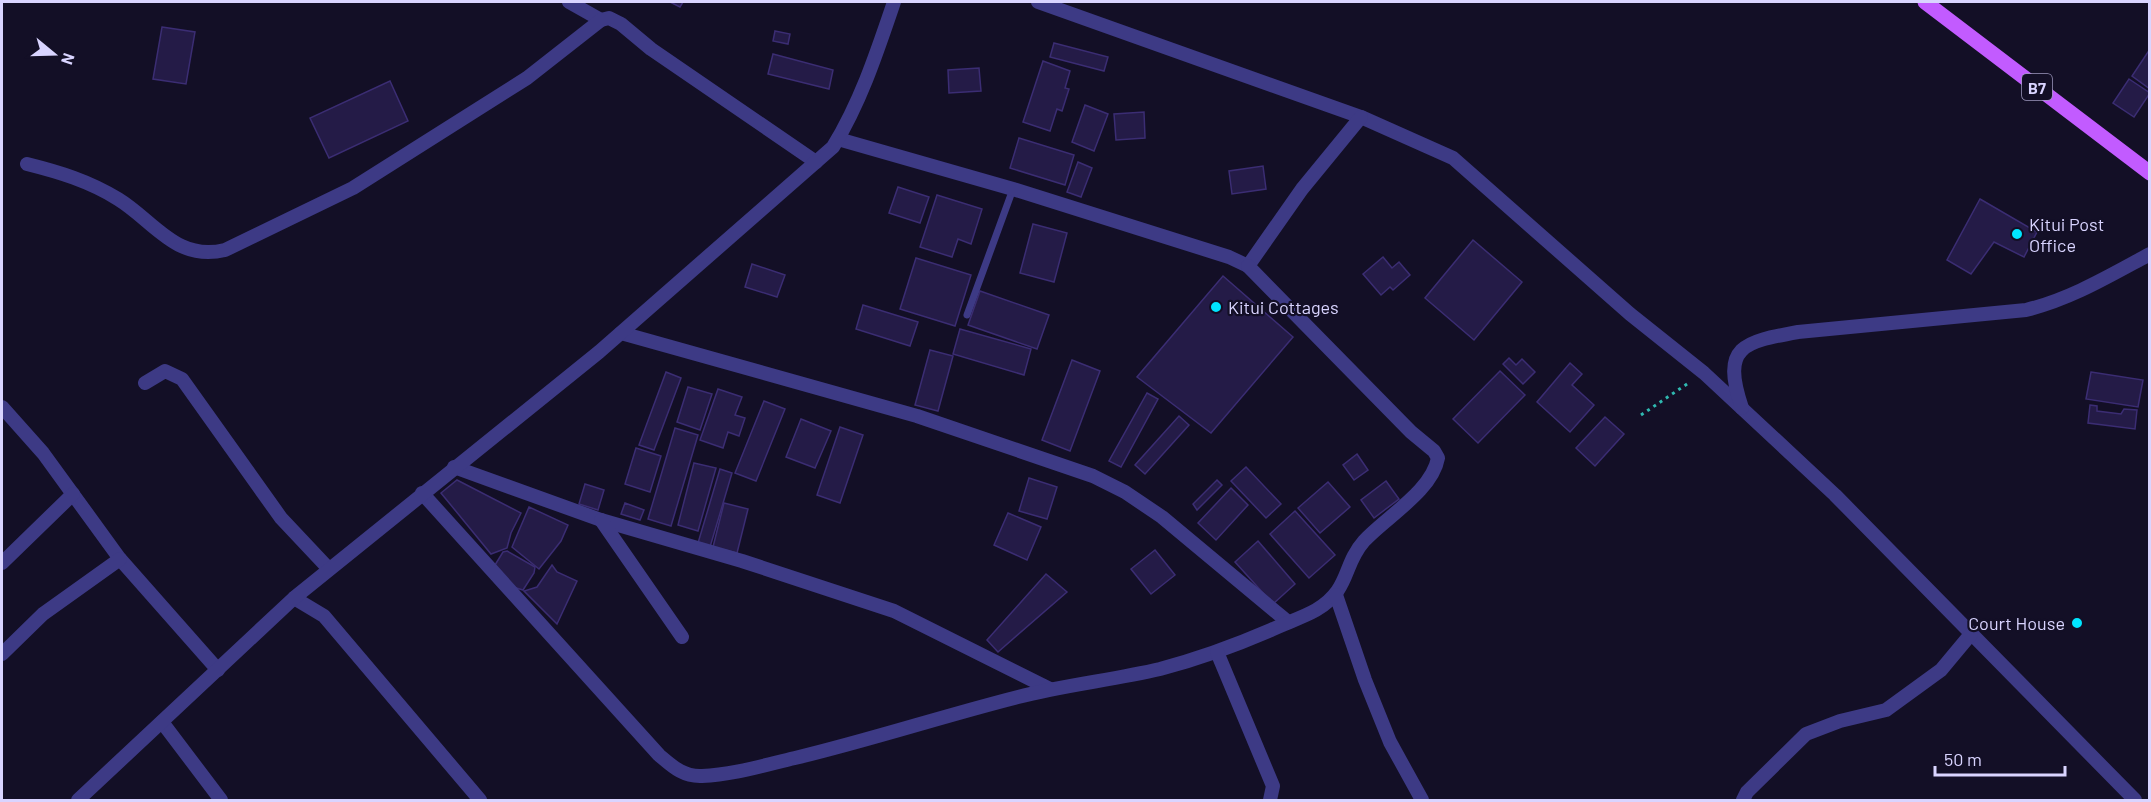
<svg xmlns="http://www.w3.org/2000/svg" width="2151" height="802" font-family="Barlow,sans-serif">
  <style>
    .building { fill: #241b47; stroke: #3b2d73; stroke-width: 1.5 }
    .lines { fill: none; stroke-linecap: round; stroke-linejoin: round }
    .path { stroke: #2fb8b0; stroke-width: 3; stroke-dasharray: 3 4.5; stroke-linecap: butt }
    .lane { stroke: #3d3a85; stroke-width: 7 }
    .street { stroke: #3d3a85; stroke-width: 14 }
    .primary { stroke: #c25bff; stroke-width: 15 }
    .poi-dot { fill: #00e5ff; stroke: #130f26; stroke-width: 2 }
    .labels { text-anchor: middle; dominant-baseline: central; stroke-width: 4.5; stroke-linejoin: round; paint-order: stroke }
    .shield { fill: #130f26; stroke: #9e99be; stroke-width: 1.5 }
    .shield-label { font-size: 16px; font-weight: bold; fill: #d9d4ff }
    .poi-label { font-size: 18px; fill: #d9d4ff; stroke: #130f26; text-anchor: start }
  </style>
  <rect width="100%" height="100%" fill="#130f26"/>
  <!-- building -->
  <g class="building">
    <path d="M670,2h13l-3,5z"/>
    <path d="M162,27l33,5 -9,52 -33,-5z"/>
    <path d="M775,31l15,3 -2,10 -15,-3z"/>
    <path d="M1054,43l54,14 -4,14 -54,-14z"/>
    <path d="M2150,49v40l-18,-13z"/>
    <path d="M773,54l60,16 -4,19 -61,-15z"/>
    <path d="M1043,61l27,10 -5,17 4,1 -7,22 -5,-2 -7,22 -27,-9z"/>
    <path d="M979,68l2,23 -32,2 -1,-23z"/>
    <path d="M2129,79l21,14 -16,24 -21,-14z"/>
    <path d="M390,81l18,40 -79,37 -19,-40z"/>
    <path d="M1085,105l23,9 -14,37 -22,-9z"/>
    <path d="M1144,112l1,26 -29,2 -2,-26z"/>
    <path d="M1019,138l55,17 -9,30 -55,-17z"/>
    <path d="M1078,162l14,6 -11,29 -14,-5z"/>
    <path d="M1263,166l3,23 -34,5 -3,-23z"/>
    <path d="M898,187l31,10 -9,26 -31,-10z"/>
    <path d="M937,195l45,14 -11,35 -13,-5 -6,18 -32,-10z"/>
    <path d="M1980,199l57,33 -13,25 -30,-15 -23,32 -24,-14z"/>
    <path d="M1033,224l34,9 -13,49 -34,-9z"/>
    <path d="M1473,240l49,42 -48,58 -49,-42z"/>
    <path d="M1383,257l9,11 7,-6 11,13 -17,15 -3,-3 -9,8 -18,-21z"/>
    <path d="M916,258l55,17 -16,51 -55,-17z"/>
    <path d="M752,264l33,11 -8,22 -32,-10z"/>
    <path d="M1223,276l70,61 -82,96 -74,-56z"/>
    <path d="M980,291l69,24 -12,34 -69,-24z"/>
    <path d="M863,305l55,17 -8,24 -54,-17z"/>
    <path d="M960,329l71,20 -7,26 -71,-21z"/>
    <path d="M930,350l23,6 -15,55 -23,-6z"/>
    <path d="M1509,358l7,7 6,-6 13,13 -12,12 -20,-20z"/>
    <path d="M1072,360l28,11 -30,80 -28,-11z"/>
    <path d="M1570,363l12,11 -10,11 22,20 -24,27 -33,-30z"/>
    <path d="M1500,371l25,24 -47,48 -25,-24z"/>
    <path d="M666,372l15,6 -27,72 -15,-5z"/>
    <path d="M2091,372l52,8 -5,27 -52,-8z"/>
    <path d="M688,387l24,7 -12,36 -23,-8z"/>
    <path d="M718,389l24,8 -7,18 10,3 -6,18 -11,-4 -5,16 -23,-8z"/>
    <path d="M1147,393l11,6 -37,68 -12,-6z"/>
    <path d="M764,401l21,8 -29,72 -21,-8z"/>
    <path d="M2090,405l7,1v5l24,3 3,-5 13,1 -2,19 -47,-6z"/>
    <path d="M1179,416l10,9 -44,49 -10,-9z"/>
    <path d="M1605,417l19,17 -29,32 -19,-18z"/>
    <path d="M801,419l30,12 -16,37 -29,-11z"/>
    <path d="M840,427l23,8 -23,68 -23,-8z"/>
    <path d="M675,428l23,7 -27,91 -23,-7z"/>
    <path d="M636,448l25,8 -11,36 -25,-8z"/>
    <path d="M1357,454l11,16 -14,10 -11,-15z"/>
    <path d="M694,463l22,5 -18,63 -20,-6z"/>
    <path d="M1246,467l35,37 -15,14 -35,-37z"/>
    <path d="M720,469l12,4 -22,74 -12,-4z"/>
    <path d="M1029,478l28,9 -10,32 -28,-8z"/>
    <path d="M457,480l64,33 -10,20 -4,15 -16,6 -50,-61z"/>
    <path d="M1217,480l5,5 -25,25 -4,-6z"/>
    <path d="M1386,481l13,18 -25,19 -13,-18z"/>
    <path d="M1328,482l22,25 -30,26 -22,-25z"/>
    <path d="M585,484l19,6 -6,20 -19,-6z"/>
    <path d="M1231,488l17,17 -32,35 -18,-17z"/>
    <path d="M625,503l19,7 -4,10 -19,-6z"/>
    <path d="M724,503l24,6 -11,44 -24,-6z"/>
    <path d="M529,507l39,18 -7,16 -22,28 -27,-22z"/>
    <path d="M1295,511l40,44 -26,23 -39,-44z"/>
    <path d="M1008,513l33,14 -14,33 -33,-15z"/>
    <path d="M1258,541l37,43 -22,20 -38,-42z"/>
    <path d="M1155,550l20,25 -24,19 -20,-25z"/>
    <path d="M507,551l28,16 -1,6 -11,17 -10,-3 -18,-22 8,-13z"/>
    <path d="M552,565l5,7 20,9 -20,43 -33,-33 13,-4z"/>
    <path d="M1046,574l21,18 -69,60 -11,-12z"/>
  </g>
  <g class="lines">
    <!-- path -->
    <path class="path" d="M1641,415l49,-33"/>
    <!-- lane -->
    <path class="lane" d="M967,315l46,-126"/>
    <!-- street -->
    <g class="street">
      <path d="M569,2l32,18"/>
      <path d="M1038,2l323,115 92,41 177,156 74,59 131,122 300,305"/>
      <path d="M838,139l175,50 216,68 19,9 54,-77 59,-72"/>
      <path d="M27,164c32,8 62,17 91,35 36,22 58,63 107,51l128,-62 174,-110 74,-58 8,-2 12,6 30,25 165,113"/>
      <path d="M621,333l296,83 176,60 32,16 37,25 126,105"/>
      <path d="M145,383l20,-12 17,8 99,139 48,51"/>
      <path d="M2,407l41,46 77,106 98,111"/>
      <path d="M1742,408c-21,-62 1,-66 56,-76l228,-22c45,-11 83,-34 124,-56"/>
      <path d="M454,467l147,53 141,41 152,50 156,78"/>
      <path d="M422,493l237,262c13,11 24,22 43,21 30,-1 63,-11 93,-18 75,-18 148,-42 223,-61 46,-12 95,-17 142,-28 38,-10 74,-23 111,-39 14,-7 31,-12 45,-20 35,-21 26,-44 48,-69 22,-24 68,-50 74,-83l-4,-7 -23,-19 -163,-166"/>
      <path d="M601,520l81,117"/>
      <path d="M2,563l71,-69"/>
      <path d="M1336,595l29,85 25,62 32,58"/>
      <path d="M294,598l30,18 156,184"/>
      <path d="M1217,652l56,134 -3,14"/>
      <path d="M2,654l41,-40 77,-55"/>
      <path d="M162,722l59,78"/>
      <path d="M78,800l216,-202 305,-246 234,-205c28,-46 44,-95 61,-145"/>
      <path d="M1743,800l4,-8 59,-58 34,-13 46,-11 55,-40 30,-36"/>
    </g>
    <!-- primary -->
    <path class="primary" d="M1925,2l225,171"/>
  </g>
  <!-- markers -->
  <g class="poi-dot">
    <circle cx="2017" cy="234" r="6"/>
    <circle cx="1216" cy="307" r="6"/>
    <circle cx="2077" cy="623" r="6"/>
  </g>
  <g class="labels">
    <!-- shield labels -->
    <rect class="shield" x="2022" y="74" width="30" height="26" rx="4.5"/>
    <g class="shield-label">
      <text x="2037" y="87">B7</text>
    </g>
    <!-- poi labels -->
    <g class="poi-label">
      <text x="2029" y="224">Kitui Post<tspan x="2029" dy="21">Office</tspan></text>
      <text x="1228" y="307">Kitui Cottages</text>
      <text x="2065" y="623" text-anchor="end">Court House</text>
    </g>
  </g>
  <!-- border -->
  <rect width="2151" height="802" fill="none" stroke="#d9d4ff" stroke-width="6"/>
  <!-- north arrow -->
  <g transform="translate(54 54) rotate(109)" stroke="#130f26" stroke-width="4.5" paint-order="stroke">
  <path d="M0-4.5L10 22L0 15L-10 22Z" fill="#d9d4ff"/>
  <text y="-9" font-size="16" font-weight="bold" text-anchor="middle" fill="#d9d4ff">N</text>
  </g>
  <!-- scale -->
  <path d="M1935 766v9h130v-9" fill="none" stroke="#d9d4ff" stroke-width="3"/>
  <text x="1944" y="766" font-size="18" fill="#d9d4ff" stroke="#130f26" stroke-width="4.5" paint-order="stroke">50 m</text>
</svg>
